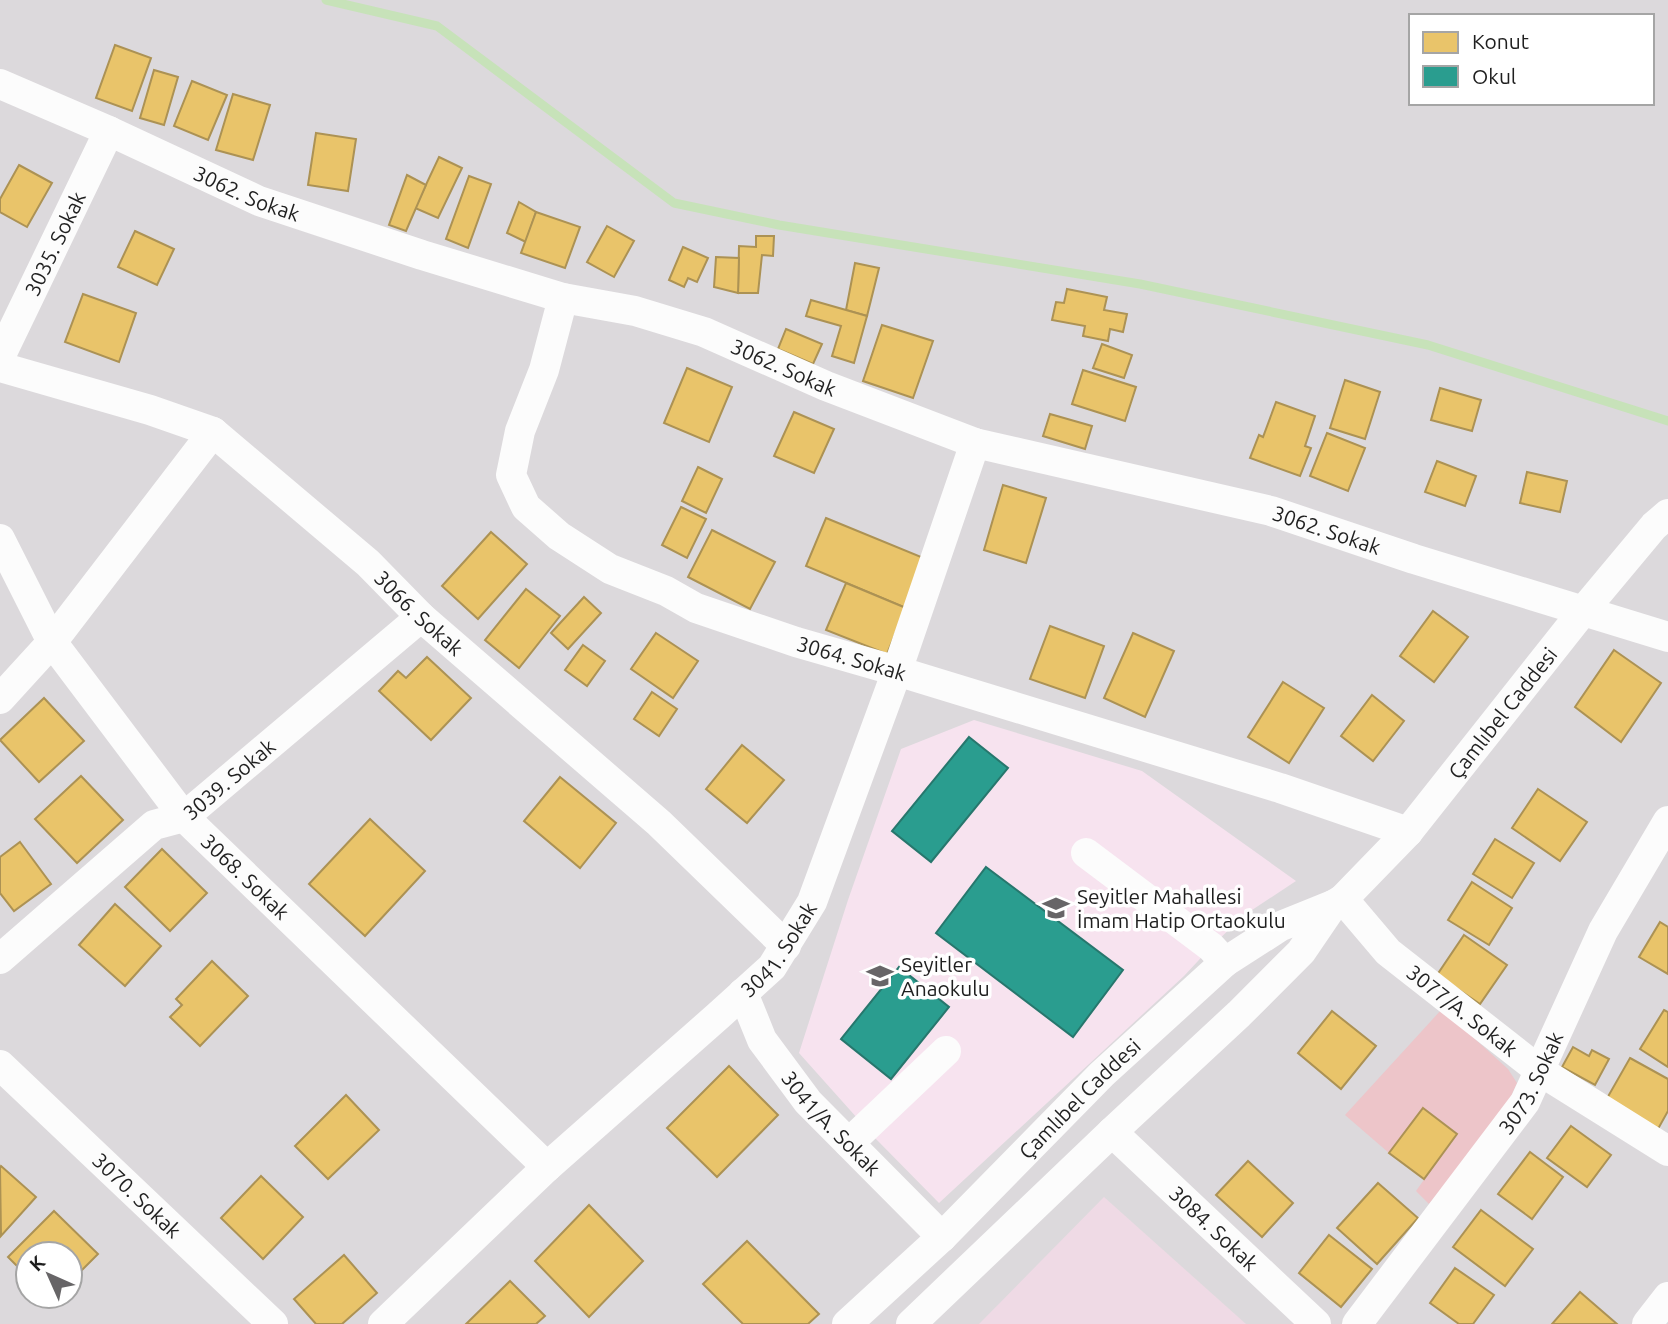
<svg xmlns="http://www.w3.org/2000/svg" width="1668" height="1324" font-family="Ubuntu,sans-serif">
  <style>
    .residential { fill: #dcd9dc; fill-rule: evenodd }
    .education { fill: #f7e3ef }
    .farmland { fill: #efdae5 }
    .grass { fill: #edc5c9 }
    .homes { fill: #e9c46a; stroke: #ac9254; stroke-width: 2 }
    .schools { fill: #2a9d8f; stroke: #27776d; stroke-width: 2 }
    .lines { fill: none; stroke-linecap: round; stroke-linejoin: round }
    .stream { stroke: #c7e2b9; stroke-width: 9 }
    .minor { stroke: #fcfcfc; stroke-width: 30 }
    .labels { text-anchor: middle; dominant-baseline: central; stroke-width: 7; stroke-linejoin: round; paint-order: stroke }
    .street-label { font-size: 21px; fill: #1f1f1f; stroke: #fff }
    .poi-label { font-size: 21px; fill: #1f1f1f; stroke: #fff; text-anchor: start }
  </style>
  <rect width="100%" height="100%" fill="#ede8ed"/>
  <!-- residential -->
  <path class="residential" d="M0,0h1668v1324h-1668zM1411,16h241v87h-241zM28,1254h42v42h-42z"/>
  <!-- education -->
  <path class="education" d="M974,720l168,51 154,110 -53,35 -32,31 -27,29 -245,227 -64,-65 -76,-85 49,-153 53,-151z"/>
  <!-- farmland -->
  <path class="farmland" d="M1104,1197l142,127h-267z"/>
  <!-- grass -->
  <path class="grass" d="M1442,1009l66,60 9,14 -13,29 -75,92 -13,-13 41,-58 -34,-25 -34,45 -44,-38z"/>
  <!-- homes -->
  <g class="homes">
    <path d="M115,45l36,13 -19,53 -36,-13z"/>
    <path d="M154,70l24,7 -14,48 -24,-7z"/>
    <path d="M192,81l35,14 -19,45 -34,-14z"/>
    <path d="M233,94l37,11 -17,55 -37,-10z"/>
    <path d="M316,133l40,6 -8,52 -40,-6z"/>
    <path d="M439,157l23,11 -24,50 -23,-10z"/>
    <path d="M19,165l33,18 -25,44 -27,-15v-13z"/>
    <path d="M407,175l19,10 -20,46 -17,-6z"/>
    <path d="M469,176l22,8 -23,64 -22,-9z"/>
    <path d="M519,202l17,10 -10,30 -19,-9z"/>
    <path d="M536,212l44,15 -15,41 -44,-15z"/>
    <path d="M607,226l27,15 -20,36 -27,-15z"/>
    <path d="M135,231l39,18 -17,36 -39,-18z"/>
    <path d="M756,236h18l-1,20 -11,-1 -4,38h-20l1,-47 17,1z"/>
    <path d="M683,247l25,11 -11,24 -9,-4 -4,9 -15,-7z"/>
    <path d="M716,257l23,1 -1,35 -24,-6z"/>
    <path d="M855,263l24,5 -12,48 -21,-6z"/>
    <path d="M1067,289l40,8 -3,13 23,4 -4,18 -13,-3 -2,12 -25,-5 2,-10 -33,-6 4,-18 8,1z"/>
    <path d="M83,294l53,19 -17,49 -54,-20z"/>
    <path d="M811,300l56,16 -13,47 -22,-7 9,-30 -35,-10z"/>
    <path d="M882,325l51,16 -20,57 -50,-17z"/>
    <path d="M786,329l36,15 -9,20 -35,-15z"/>
    <path d="M1102,344l30,11 -8,23 -31,-10z"/>
    <path d="M687,368l45,19 -23,55 -45,-19z"/>
    <path d="M1083,370l53,17 -11,34 -53,-17z"/>
    <path d="M1345,380l35,12 -15,47 -35,-11z"/>
    <path d="M1440,388l41,12 -9,31 -41,-11z"/>
    <path d="M1276,402l39,14 -10,30 6,2 -11,28 -50,-18 9,-23 4,2z"/>
    <path d="M794,412l40,17 -20,44 -40,-17z"/>
    <path d="M1050,414l42,12 -7,23 -42,-13z"/>
    <path d="M1327,433l38,15 -17,43 -38,-15z"/>
    <path d="M1437,461l39,15 -11,30 -40,-14z"/>
    <path d="M698,467l24,12 -16,34 -24,-12z"/>
    <path d="M1527,472l40,9 -7,31 -40,-9z"/>
    <path d="M1003,485l43,13 -20,65 -42,-13z"/>
    <path d="M681,507l25,12 -19,39 -25,-13z"/>
    <path d="M826,518l100,41 -20,49 -100,-42z"/>
    <path d="M712,530l63,32 -25,47 -62,-32z"/>
    <path d="M491,532l36,32 -49,55 -36,-33z"/>
    <path d="M846,583l60,25 -19,46 -61,-24z"/>
    <path d="M526,589l34,27 -41,52 -34,-28z"/>
    <path d="M584,597l17,16 -33,36 -17,-16z"/>
    <path d="M1433,611l35,26 -34,45 -34,-26z"/>
    <path d="M1050,626l54,20 -19,52 -55,-19z"/>
    <path d="M656,633l42,28 -25,37 -42,-29z"/>
    <path d="M1133,633l41,18 -29,66 -41,-19z"/>
    <path d="M583,645l22,16 -18,25 -22,-16z"/>
    <path d="M1614,650l47,33 -40,59 -46,-35z"/>
    <path d="M427,657l44,41 -40,42 -52,-49 19,-20 8,7z"/>
    <path d="M1283,682l41,26 -35,55 -41,-26z"/>
    <path d="M652,692l25,17 -18,27 -25,-17z"/>
    <path d="M1372,695l32,26 -31,40 -32,-25z"/>
    <path d="M44,698l40,43 -45,41 -39,-42z"/>
    <path d="M742,745l42,35 -37,43 -41,-34z"/>
    <path d="M81,776l42,44 -46,43 -42,-44z"/>
    <path d="M560,777l56,46 -36,45 -56,-47z"/>
    <path d="M1538,789l49,33 -27,39 -48,-33z"/>
    <path d="M370,819l55,52 -60,65 -56,-52z"/>
    <path d="M1495,839l39,24 -22,35 -39,-24z"/>
    <path d="M20,842l31,42 -37,27 -14,-18v-36z"/>
    <path d="M162,849l45,44 -37,38 -45,-44z"/>
    <path d="M1472,882l40,26 -23,37 -41,-25z"/>
    <path d="M115,904l46,42 -36,40 -46,-41z"/>
    <path d="M1660,922l8,5v47l-29,-17z"/>
    <path d="M1464,935l43,30 -27,39 -43,-29z"/>
    <path d="M212,961l36,35 -48,50 -30,-29 12,-12 -6,-6z"/>
    <path d="M1664,1010l4,2v55l-28,-18z"/>
    <path d="M1332,1011l44,35 -35,43 -43,-36z"/>
    <path d="M1573,1047l16,9 3,-6 17,9 -14,26 -33,-18z"/>
    <path d="M1630,1058l38,21v32l-10,18 -52,-29z"/>
    <path d="M729,1066l49,49 -61,62 -50,-49z"/>
    <path d="M346,1095l33,35 -51,49 -33,-33z"/>
    <path d="M1423,1108l34,26 -33,45 -35,-26z"/>
    <path d="M1571,1126l40,29 -24,32 -40,-29z"/>
    <path d="M1530,1152l33,25 -31,42 -34,-25z"/>
    <path d="M1248,1161l45,42 -31,34 -46,-42z"/>
    <path d="M1,1166l35,31 -35,39 -1,-68z"/>
    <path d="M261,1176l42,41 -40,42 -42,-41z"/>
    <path d="M1378,1183l40,35 -41,46 -40,-36z"/>
    <path d="M589,1205l54,56 -54,56 -54,-56z"/>
    <path d="M1481,1210l52,39 -28,37 -52,-39z"/>
    <path d="M54,1211l44,43 -28,28v-28h-42v23l-20,-20z"/>
    <path d="M1329,1235l43,34 -31,38 -42,-34z"/>
    <path d="M747,1241l72,73 -11,10h-65l-40,-40z"/>
    <path d="M344,1255l33,38 -35,31h-26l-22,-25z"/>
    <path d="M1455,1268l39,27 -21,29h-14l-29,-21z"/>
    <path d="M510,1281l35,35 -9,8h-70z"/>
    <path d="M1580,1292l37,32h-65z"/>
  </g>
  <!-- schools -->
  <g class="schools">
    <path d="M969,737l39,31 -77,94 -39,-31z"/>
    <path d="M986,867l137,103 -50,67 -137,-104z"/>
    <path d="M899,967l50,40 -58,72 -50,-40z"/>
  </g>
  <g class="lines">
    <!-- stream -->
    <path class="stream" d="M326,0l111,26 237,177 105,22 361,59 288,61 240,76"/>
    <!-- minor -->
    <g class="minor">
      <path id="s1" d="M0,84l109,47 150,70 163,54 141,43 72,13 69,21 122,54 149,57 296,68 143,48 254,78"/>
      <path id="s2" d="M563,298l-19,72 -24,61 -9,44 15,32 33,29 51,33 56,22 30,17 100,34 101,29 383,117 128,44"/>
      <path id="s3" d="M0,357l109,-226"/>
      <path id="s4" d="M0,367l150,43 63,22 155,131 53,54 238,206 127,123"/>
      <path id="s5" d="M0,539l52,103 132,175 363,350"/>
      <path d="M0,699l52,-57 161,-210"/>
      <path d="M1086,853l125,94 14,15"/>
      <path id="s6" d="M1343,899l45,53 152,119 128,80"/>
      <path id="s7" d="M1333,905l10,-6 65,-67 175,-221 71,-85 14,-12"/>
      <path id="s8" d="M0,959l154,-134 30,-8 237,-200"/>
      <path id="s9" d="M743,993l19,47 46,62 134,135"/>
      <path id="s10" d="M0,1065l273,259"/>
      <path id="s11" d="M1112,1132l204,192"/>
      <path d="M849,1143l97,-92"/>
      <path id="s12" d="M383,1324l164,-157 171,-151 54,-49 40,-65 85,-231 78,-228"/>
      <path id="s13" d="M847,1324l95,-87 160,-163 123,-112 56,-36 52,-21 -32,47 -62,62 -127,118 -201,192"/>
      <path id="s14" d="M1357,1324l168,-222 78,-171 65,-110"/>
      <path d="M1647,1324l21,-27"/>
    </g>
  </g>
  <!-- icons -->
  <defs>
    <g id="school-bare" transform="scale(2.1)"><path d="M0-5L7-2L0 1L-7-2ZM-4 1L0 2.5L4 1V4Q0 6-4 4Z" fill="#676567" stroke="#fff" stroke-width="2.5" paint-order="stroke"/></g>
  </defs>
  <g fill-rule="evenodd">
    <use href="#school-bare" x="1056" y="908"/>
    <use href="#school-bare" x="880" y="976"/>
  </g>
  <g class="labels">
    <!-- street labels -->
    <g class="street-label">
      <text stroke="none"><textPath href="#s1" startOffset="270">3062. Sokak</textPath></text>
      <text stroke="none"><textPath href="#s3" startOffset="126">3035. Sokak</textPath></text>
      <text stroke="none"><textPath href="#s1" startOffset="836">3062. Sokak</textPath></text>
      <text stroke="none"><textPath href="#s1" startOffset="1404">3062. Sokak</textPath></text>
      <text stroke="none"><textPath href="#s4" startOffset="497">3066. Sokak</textPath></text>
      <text stroke="none"><textPath href="#s2" startOffset="583">3064. Sokak</textPath></text>
      <text stroke="none"><textPath href="#s7" startOffset="257">Çamlıbel Caddesi</textPath></text>
      <text stroke="none"><textPath href="#s8" startOffset="294">3039. Sokak</textPath></text>
      <text stroke="none"><textPath href="#s5" startOffset="420">3068. Sokak</textPath></text>
      <text stroke="none"><textPath href="#s12" startOffset="546">3041. Sokak</textPath></text>
      <text stroke="none"><textPath href="#s6" startOffset="164">3077/A. Sokak</textPath></text>
      <text stroke="none"><textPath href="#s14" startOffset="298">3073. Sokak</textPath></text>
      <text stroke="none"><textPath href="#s13" startOffset="324">Çamlıbel Caddesi</textPath></text>
      <text stroke="none"><textPath href="#s9" startOffset="159">3041/A. Sokak</textPath></text>
      <text stroke="none"><textPath href="#s10" startOffset="189">3070. Sokak</textPath></text>
      <text stroke="none"><textPath href="#s11" startOffset="140">3084. Sokak</textPath></text>
    </g>
    <!-- poi labels -->
    <g class="poi-label">
      <text x="1077" y="896">Seyitler Mahallesi<tspan x="1077" dy="24">İmam Hatip Ortaokulu</tspan></text>
      <text x="901" y="964">Seyitler<tspan x="901" dy="24">Anaokulu</tspan></text>
    </g>
  </g>
  <!-- legend -->
  <rect x="1409" y="14" width="245" height="91" fill="#ffffff" stroke="#a5a5a5" stroke-width="2"/>
  <rect x="1423" y="32" width="35" height="21" fill="#e9c46a" stroke="#a5a5a5" stroke-width="2"/>
  <text x="1472" y="49" font-size="21" fill="#1f1f1f">Konut</text>
  <rect x="1423" y="66" width="35" height="21" fill="#2a9d8f" stroke="#a5a5a5" stroke-width="2"/>
  <text x="1472" y="84" font-size="21" fill="#1f1f1f">Okul</text>
  <!-- north arrow -->
  <g transform="translate(49 1275) rotate(315)"><circle r="33" fill="#ffffff" stroke="#a5a5a5" stroke-width="2"/>
  <path d="M0-5L12 26L0 18L-12 26Z" fill="#676567"/>
  <text y="-10" font-size="19" font-weight="bold" text-anchor="middle" fill="#1f1f1f">K</text>
  </g>
</svg>
